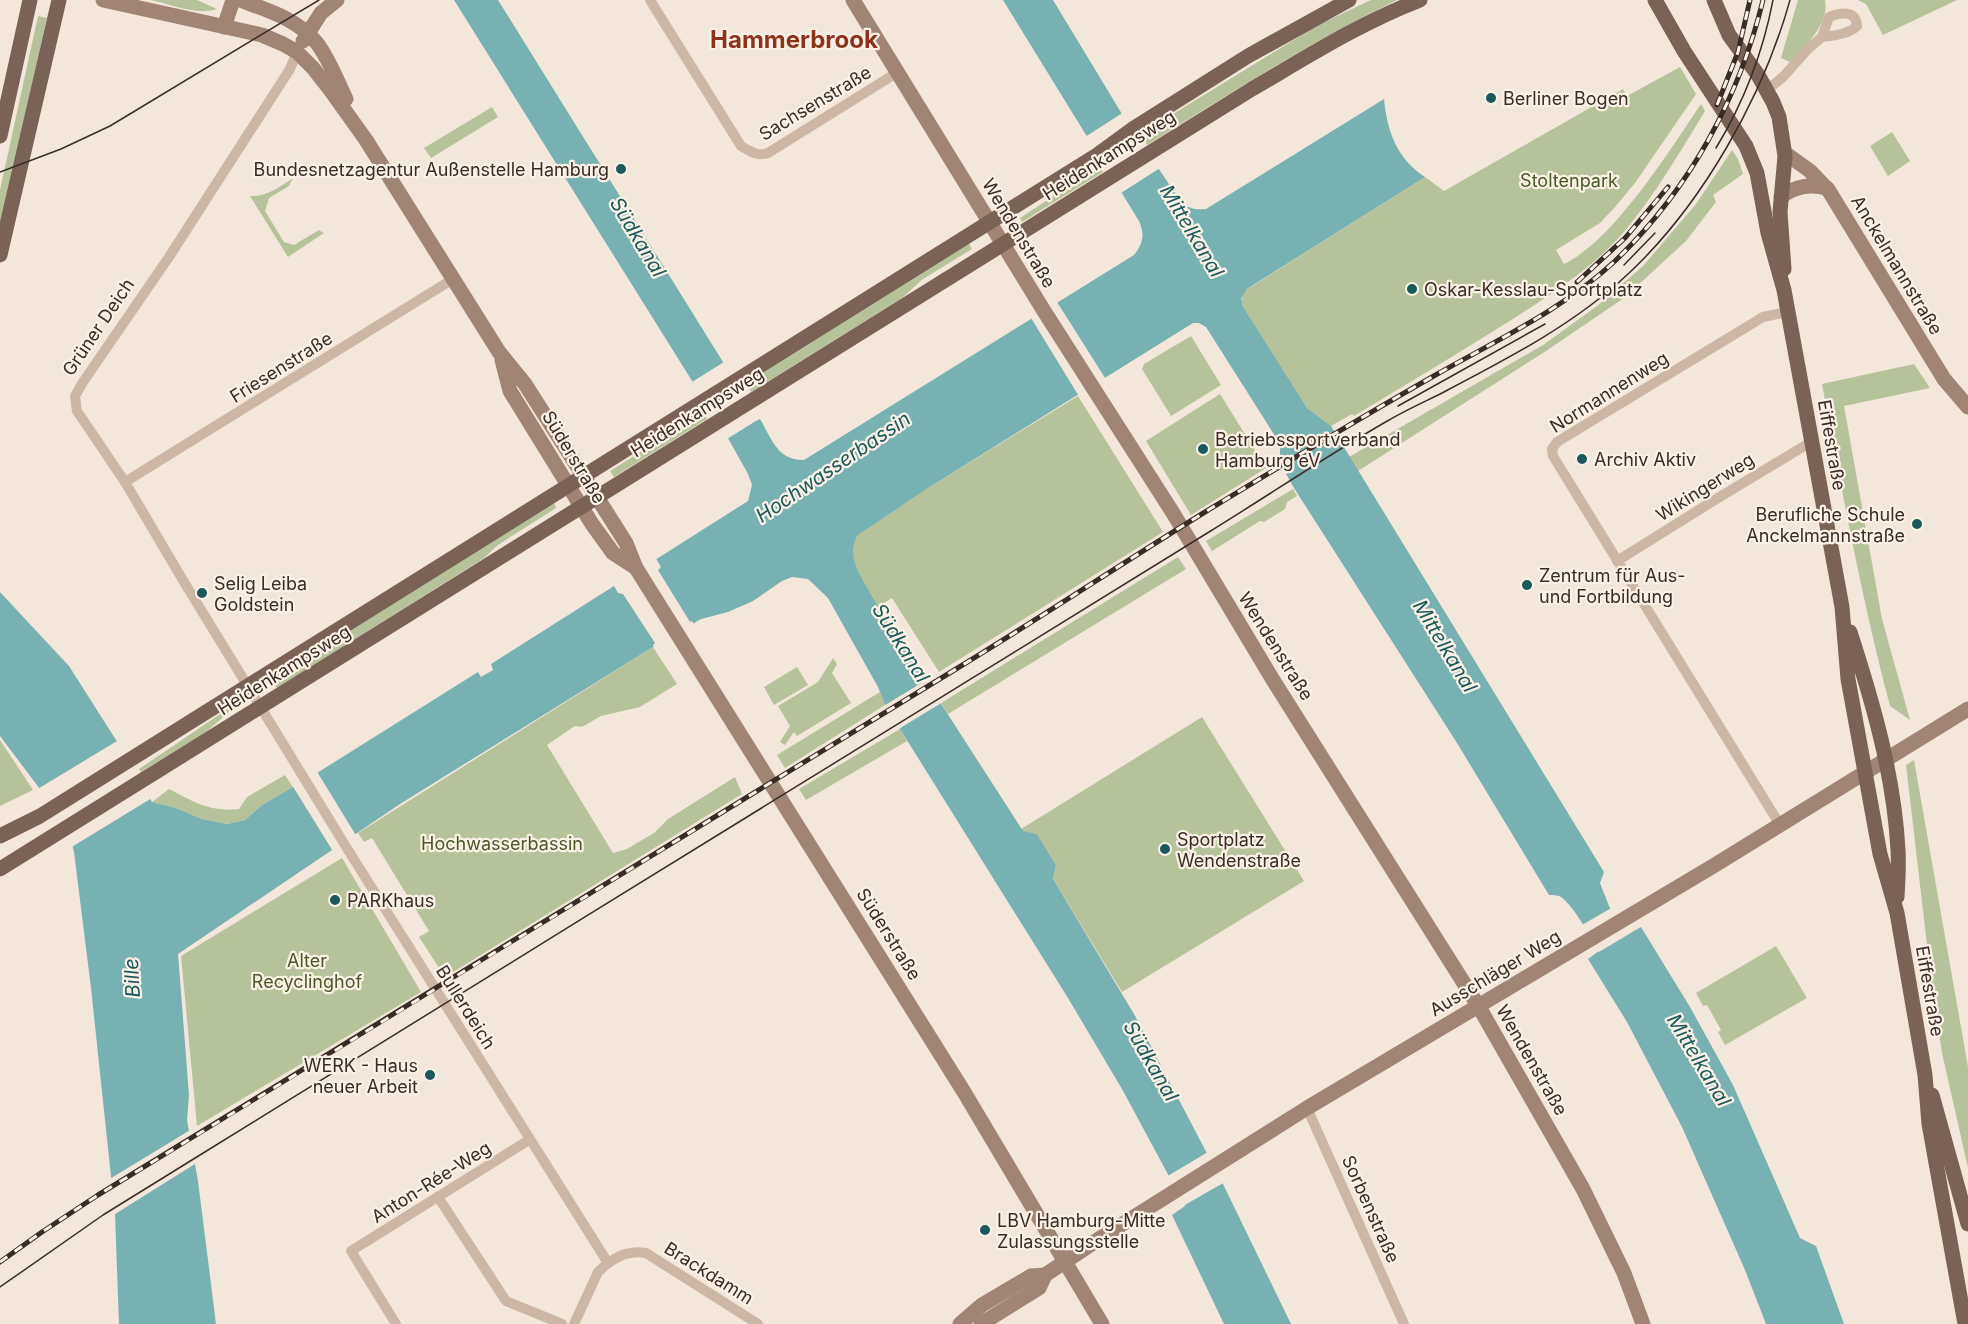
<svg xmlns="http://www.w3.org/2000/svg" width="1968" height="1324" font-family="Inter,sans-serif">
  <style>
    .green { fill: #b6c39a }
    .water { fill: #78b1b2 }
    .pier { fill: #f3e7db }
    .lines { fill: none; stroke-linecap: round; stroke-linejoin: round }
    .street { stroke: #ccb6a6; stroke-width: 10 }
    .secondary { stroke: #a08577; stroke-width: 15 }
    .primary { stroke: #7b6257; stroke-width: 15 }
    .tram { stroke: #382c27; stroke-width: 1.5 }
    .rail-casing { stroke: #382c27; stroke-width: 5 }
    .rail { stroke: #fbf1e7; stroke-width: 3; stroke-dasharray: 9; stroke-linecap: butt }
    .poi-dot { fill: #1a595c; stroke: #fbf1e7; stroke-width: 2 }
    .labels { text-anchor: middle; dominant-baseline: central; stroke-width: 4.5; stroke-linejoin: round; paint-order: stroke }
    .poi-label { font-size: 18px; fill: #382c27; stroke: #fbf1e7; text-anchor: start }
    .street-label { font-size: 18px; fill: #382c27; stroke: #fbf1e7 }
    .park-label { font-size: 18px; fill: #485829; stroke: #fbf1e7 }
    .water-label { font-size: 20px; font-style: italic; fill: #1a595c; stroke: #fbf1e7 }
    .district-label { font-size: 24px; font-weight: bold; fill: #8c331b; stroke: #fbf1e7 }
  </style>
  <rect width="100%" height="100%" fill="#f3e7db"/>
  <!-- green -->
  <g class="green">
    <path d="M151,0h46l20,9c-21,7 -46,-5 -66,-9z"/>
    <path d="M1371,0h26c-87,42 -168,94 -250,145l-5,-12 176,-108z"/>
    <path d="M1798,0h27c5,23 -20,47 -35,62l-9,-4z"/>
    <path d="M1858,0h99l-74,35 -17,-31z"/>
    <path d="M38,16l9,2 -47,209v-37z"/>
    <path d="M1680,67l16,27 -61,89 -20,24 -15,16 -44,27 8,14c49,-23 106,-114 137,-160l4,7c-25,41 -50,84 -81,121 -33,38 -77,65 -119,92 -50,31 -101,62 -151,92l-2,-2 -21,12 -24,-18 -59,-90c-4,-9 -9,-16 -5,-26l182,-115 19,14 179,-102 4,7z"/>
    <path d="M492,107l6,10 -67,41 -7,-10z"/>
    <path d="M1892,132l18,29 -22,15 -18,-30z"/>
    <path d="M1732,150l6,9 5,15 -30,21 3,7 -30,39 -62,57 -78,53 -188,120 -9,-14 194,-112 54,-39 46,-40 53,-62z"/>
    <path d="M1099,166l4,6 -81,50 -2,-4z"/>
    <path d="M293,178l-4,8 -20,12 -4,13 19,31 10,3 25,-15 5,3 -36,24 -38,-61c17,1 29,-9 43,-18z"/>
    <path d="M969,243l3,6 -49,30 -21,19 -151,94 -5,-11z"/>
    <path d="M1191,336l30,49 -50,31 -29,-47 2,-5z"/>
    <path d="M1914,364l16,24 -86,18 38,213 28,101 -20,-14c-28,-106 -48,-214 -68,-322z"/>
    <path d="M1220,394l46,74 -75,47 -45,-74z"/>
    <path d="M1078,396l85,136 -224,140 -47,-74 -14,9c-9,-14 -26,-42 -26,-58 0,-5 3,-9 5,-13l68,-46z"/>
    <path d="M703,413l4,6 -93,58 -4,-6z"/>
    <path d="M1293,489l4,7 -10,6 -2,7 -21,13 -4,-1 -48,30 -6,-10z"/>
    <path d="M554,502l2,6 -58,37 -14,13 -207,130 -4,-6 40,-26 32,-26z"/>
    <path d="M1178,557l8,12 -238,145 -7,-11z"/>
    <path d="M653,647l24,37 -37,23 -39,9 -19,11 -7,-1 -28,19 66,108 14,-4 27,-16 14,-14 67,-42 7,17 -297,183 -26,-40 10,-6 -57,-93 -8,4 -6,-9z"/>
    <path d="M833,658l4,6 -5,9 19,30 -54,33 -3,-4 -9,13 -5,-3 10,-16 -12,-20 40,-24z"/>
    <path d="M797,667l11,18 -34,20 -10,-18z"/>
    <path d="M880,692l5,13 -100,63 -8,-13z"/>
    <path d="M229,708l1,3 -24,21 -65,40 -2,-3z"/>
    <path d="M1202,717l102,164 -182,111 -69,-113 3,-14 -19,-31 -14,-2 -2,-3z"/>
    <path d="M900,729l7,12 -101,59 -7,-11z"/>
    <path d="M0,740l33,50 -33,16z"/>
    <path d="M1914,760l54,307v101l-26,-115 -11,-74 -25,-214z"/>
    <path d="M285,775l8,12 -31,18 -17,15 -18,4 -25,-5 -26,-11 -24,-6 17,-13c25,13 40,23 70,20l8,-12z"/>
    <path d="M342,858l79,134 -224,134 -16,-170z"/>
    <path d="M1776,946l31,52 -82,47 -7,-13 3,-2 -14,-25 -4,1 -7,-13z"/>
  </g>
  <!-- water -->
  <path class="water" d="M454,0h44l225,362 33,59 4,-2c12,20 17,41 44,41l330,-205c9,-11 11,-21 5,-34l-136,-221h50l69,114 59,88c9,7 14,8 25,7l178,-110c3,32 13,60 41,78l-178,112 -6,9 2,9 64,101 24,18 273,446 -4,11 9,23 18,29 14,-8 49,80 43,78 67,153 16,8 28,78h-78l-21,-54 -63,-143 -55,-105 -39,-63 11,-8c-7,-12 -28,-50 -40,-55 -3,-1 -6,-1 -10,-1l-92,-152 -163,-255 -14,-25v-19l-74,-117 -7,-4h-6l-268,167 -68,46c-11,22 4,39 14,59l152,236 14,3 19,31 -3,14 81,135 89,170 68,140h-67l-52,-109 13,-9 -63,-117 -54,-91 -183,-293 -7,-18 -50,-89 -20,-19 -16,-2 -10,4 -29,20 -25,11 -27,7 -48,28 -253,157 -222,150 11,141 -2,25 11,61 18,143h-97l-4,-110 -24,-226 -17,-136 -7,-27 -67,-89v-144l69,74 47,74 36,62 24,6 26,11 25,5 18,-4 17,-15 55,-32 161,-101 3,5 12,-7 -2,-6 257,-163 4,-16 -4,-11 -19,-34z"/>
  <!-- pier -->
  <g class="pier">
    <path d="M1124,112l36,56 -39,25 -36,-56z"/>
    <path d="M1057,302l50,79 -27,17 -49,-80z"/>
    <path d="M724,362l35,57 -32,20 -35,-57z"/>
    <path d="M655,557l6,10 -3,3 32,52 2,-1 3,5 -40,23 -2,-4 2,-2 -32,-49 -5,-1 -5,-9z"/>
    <path d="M928,679l15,23 -46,28 -15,-23z"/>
    <path d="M117,741l35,57 -82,50 -6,-22 -28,-36z"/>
    <path d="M316,770l41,67 -23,16 -42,-68z"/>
    <path d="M1613,907l16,27 -30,18 -17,-27z"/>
    <path d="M192,1129l6,33 -86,54 -4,-36z"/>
    <path d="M1208,1152l17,30 -42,24 -17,-29z"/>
  </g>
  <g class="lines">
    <!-- street -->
    <g class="street">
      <path d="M650,0l91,146c9,5 16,11 27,7l130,-81"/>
      <path d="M297,52l-7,17 -121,188 -86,125 -8,14 2,15 48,71 59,100 164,268 260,413 -10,9 -24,52"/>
      <path d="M1767,90l16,-13 25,-28 14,-12 7,-20c12,-5 27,-7 28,9 -8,8 -23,10 -35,11"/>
      <path d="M125,482l328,-203"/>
      <path d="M1617,561l101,-63 93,-56"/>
      <path d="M1780,825l-227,-369 -1,-7 5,-7 206,-125 24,-5"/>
      <path d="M1307,1108l97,216"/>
      <path d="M438,1197l68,104 56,23"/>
      <path d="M608,1263c12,-8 23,-13 38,-10l112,71"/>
      <path d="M396,1324l-45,-73 178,-111"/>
    </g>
    <!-- secondary -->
    <g class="secondary">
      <path d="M103,0l159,35 21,9 14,8 16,16 18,23 35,49 133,212 26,32 101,159 10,25 328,524 138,232"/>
      <path d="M240,0c27,10 57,19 76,42 13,16 21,39 30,57"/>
      <path d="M853,0l191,311 129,202 100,167 206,327 104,182 41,84 19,51"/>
      <path d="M224,27l9,-27"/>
      <path d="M303,41l18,-28 16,-13"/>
      <path d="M1785,153l25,18 19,20 115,188 24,28"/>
      <path d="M1781,197c14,-11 28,-13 46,-9"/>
      <path d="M502,360l8,31 82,133 21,29 23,15"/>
      <path d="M960,1324l22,-19 49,-29 14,-1 57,-38 205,-129 403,-240 258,-159"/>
      <path d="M981,1324l58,-36 6,-13"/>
    </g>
    <!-- primary -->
    <g class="primary">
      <path d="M1655,0l29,51 62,95 11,27 11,60 16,57 58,317 6,72 32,175 17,59 28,162 4,49 36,200"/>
      <path d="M1714,0l15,35 29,40 15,27 6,15 6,39 -5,56 4,57"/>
      <path d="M0,136l30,-136"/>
      <path d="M0,255l59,-255"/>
      <path d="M1850,632c23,71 44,143 48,218 1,15 0,31 -1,47"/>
      <path d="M0,836l40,-20 1057,-661 37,-27 114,-72 101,-56"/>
      <path d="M0,869l1252,-780c55,-32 108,-66 168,-89"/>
      <path d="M1932,1095l36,129"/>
    </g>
    <!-- tram -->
    <g class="tram">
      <path d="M1716,148c28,-46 47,-96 57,-148"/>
      <path d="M0,172l61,-23 49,-23 209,-126"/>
      <path d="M1624,265l31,-32"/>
      <path d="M1398,406l147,-82"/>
      <path d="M0,1287l103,-72 97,-60c336,-208 673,-416 1009,-623 60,-37 119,-77 180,-112 17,-10 35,-18 53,-27 65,-34 133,-69 186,-119 74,-69 135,-177 162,-274"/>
    </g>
    <!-- rail casing -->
    <g class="rail-casing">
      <g id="rail">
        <path d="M1717,105l21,-53 12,-52"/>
        <path d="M1577,282l48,-44 43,-51"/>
        <path d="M0,1262l42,-30 56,-37c287,-174 572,-351 858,-526 84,-51 165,-105 249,-157 77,-47 155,-94 234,-139 60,-34 126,-65 176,-112 74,-71 124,-162 148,-261"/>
      </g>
    </g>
    <!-- rail -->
    <use href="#rail" class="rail"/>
  </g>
  <!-- markers -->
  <g class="poi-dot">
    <circle cx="1491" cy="98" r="6"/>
    <circle cx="621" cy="169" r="6"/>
    <circle cx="1412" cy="289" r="6"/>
    <circle cx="1203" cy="449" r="6"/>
    <circle cx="1582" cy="459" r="6"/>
    <circle cx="1917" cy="524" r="6"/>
    <circle cx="1527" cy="585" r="6"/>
    <circle cx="202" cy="593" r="6"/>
    <circle cx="1165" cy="849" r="6"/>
    <circle cx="335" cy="900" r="6"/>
    <circle cx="430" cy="1075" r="6"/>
    <circle cx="985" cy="1230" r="6"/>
  </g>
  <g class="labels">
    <!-- poi labels -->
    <g class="poi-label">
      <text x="1503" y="98">Berliner Bogen</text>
      <text x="609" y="169" text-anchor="end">Bundesnetzagentur Außenstelle Hamburg</text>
      <text x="1424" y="289">Oskar-Kesslau-Sportplatz</text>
      <text x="1215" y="439">Betriebssportverband<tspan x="1215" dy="21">Hamburg eV</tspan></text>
      <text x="1594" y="459">Archiv Aktiv</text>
      <text x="1905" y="514" text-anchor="end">Berufliche Schule<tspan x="1905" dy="21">Anckelmannstraße</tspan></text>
      <text x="1539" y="575">Zentrum für Aus-<tspan x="1539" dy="21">und Fortbildung</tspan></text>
      <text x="214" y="583">Selig Leiba<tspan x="214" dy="21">Goldstein</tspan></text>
      <text x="1177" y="839">Sportplatz<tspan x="1177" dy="21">Wendenstraße</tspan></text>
      <text x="347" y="900">PARKhaus</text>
      <text x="418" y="1065" text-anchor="end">WERK - Haus<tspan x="418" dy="21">neuer Arbeit</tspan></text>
      <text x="997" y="1220">LBV Hamburg-Mitte<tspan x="997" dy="21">Zulassungsstelle</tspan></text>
    </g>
    <!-- street labels -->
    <g class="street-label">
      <text transform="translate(815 103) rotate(-31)">Sachsenstraße</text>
      <text transform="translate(1109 155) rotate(-32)">Heidenkampsweg</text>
      <text transform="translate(1019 233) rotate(59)">Wendenstraße</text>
      <text transform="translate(1897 265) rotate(59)">Anckelmannstraße</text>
      <text transform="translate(98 327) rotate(-56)">Grüner Deich</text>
      <text transform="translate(281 367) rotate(-32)">Friesenstraße</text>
      <text transform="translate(1609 392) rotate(-32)">Normannenweg</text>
      <text transform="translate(697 412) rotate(-32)">Heidenkampsweg</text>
      <text transform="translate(1832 445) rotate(80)">Eiffestraße</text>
      <text transform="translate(574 457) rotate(59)">Süderstraße</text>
      <text transform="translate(1705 487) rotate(-32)">Wikingerweg</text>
      <text transform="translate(1276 646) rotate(58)">Wendenstraße</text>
      <text transform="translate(284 670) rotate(-32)">Heidenkampsweg</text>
      <text transform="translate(889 934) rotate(58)">Süderstraße</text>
      <text transform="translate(1495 973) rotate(-31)">Ausschläger Weg</text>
      <text transform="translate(1930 991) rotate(80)">Eiffestraße</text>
      <text transform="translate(466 1007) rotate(58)">Bullerdeich</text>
      <text transform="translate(1532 1060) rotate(60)">Wendenstraße</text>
      <text transform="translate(431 1182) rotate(-32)">Anton-Rée-Weg</text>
      <text transform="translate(1371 1209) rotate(66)">Sorbenstraße</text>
      <text transform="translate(709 1273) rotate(32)">Brackdamm</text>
    </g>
    <!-- park labels -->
    <g class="park-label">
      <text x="1569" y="180">Stoltenpark</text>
      <text x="502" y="843">Hochwasserbassin</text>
      <text x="307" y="960">Alter<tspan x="307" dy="21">Recyclinghof</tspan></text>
    </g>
    <!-- water labels -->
    <g class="water-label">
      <text transform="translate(1192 231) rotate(59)">Mittelkanal</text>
      <text transform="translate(638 237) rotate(59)">Südkanal</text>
      <text transform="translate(833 467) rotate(-34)">Hochwasserbassin</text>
      <text transform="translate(901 643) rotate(58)">Südkanal</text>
      <text transform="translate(1445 646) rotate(59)">Mittelkanal</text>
      <text transform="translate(132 978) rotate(-93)">Bille</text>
      <text transform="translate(1699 1060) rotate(59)">Mittelkanal</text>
      <text transform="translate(1151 1061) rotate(60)">Südkanal</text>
    </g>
    <!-- district labels -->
    <g class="district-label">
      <text x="794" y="39">Hammerbrook</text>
    </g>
  </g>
</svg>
